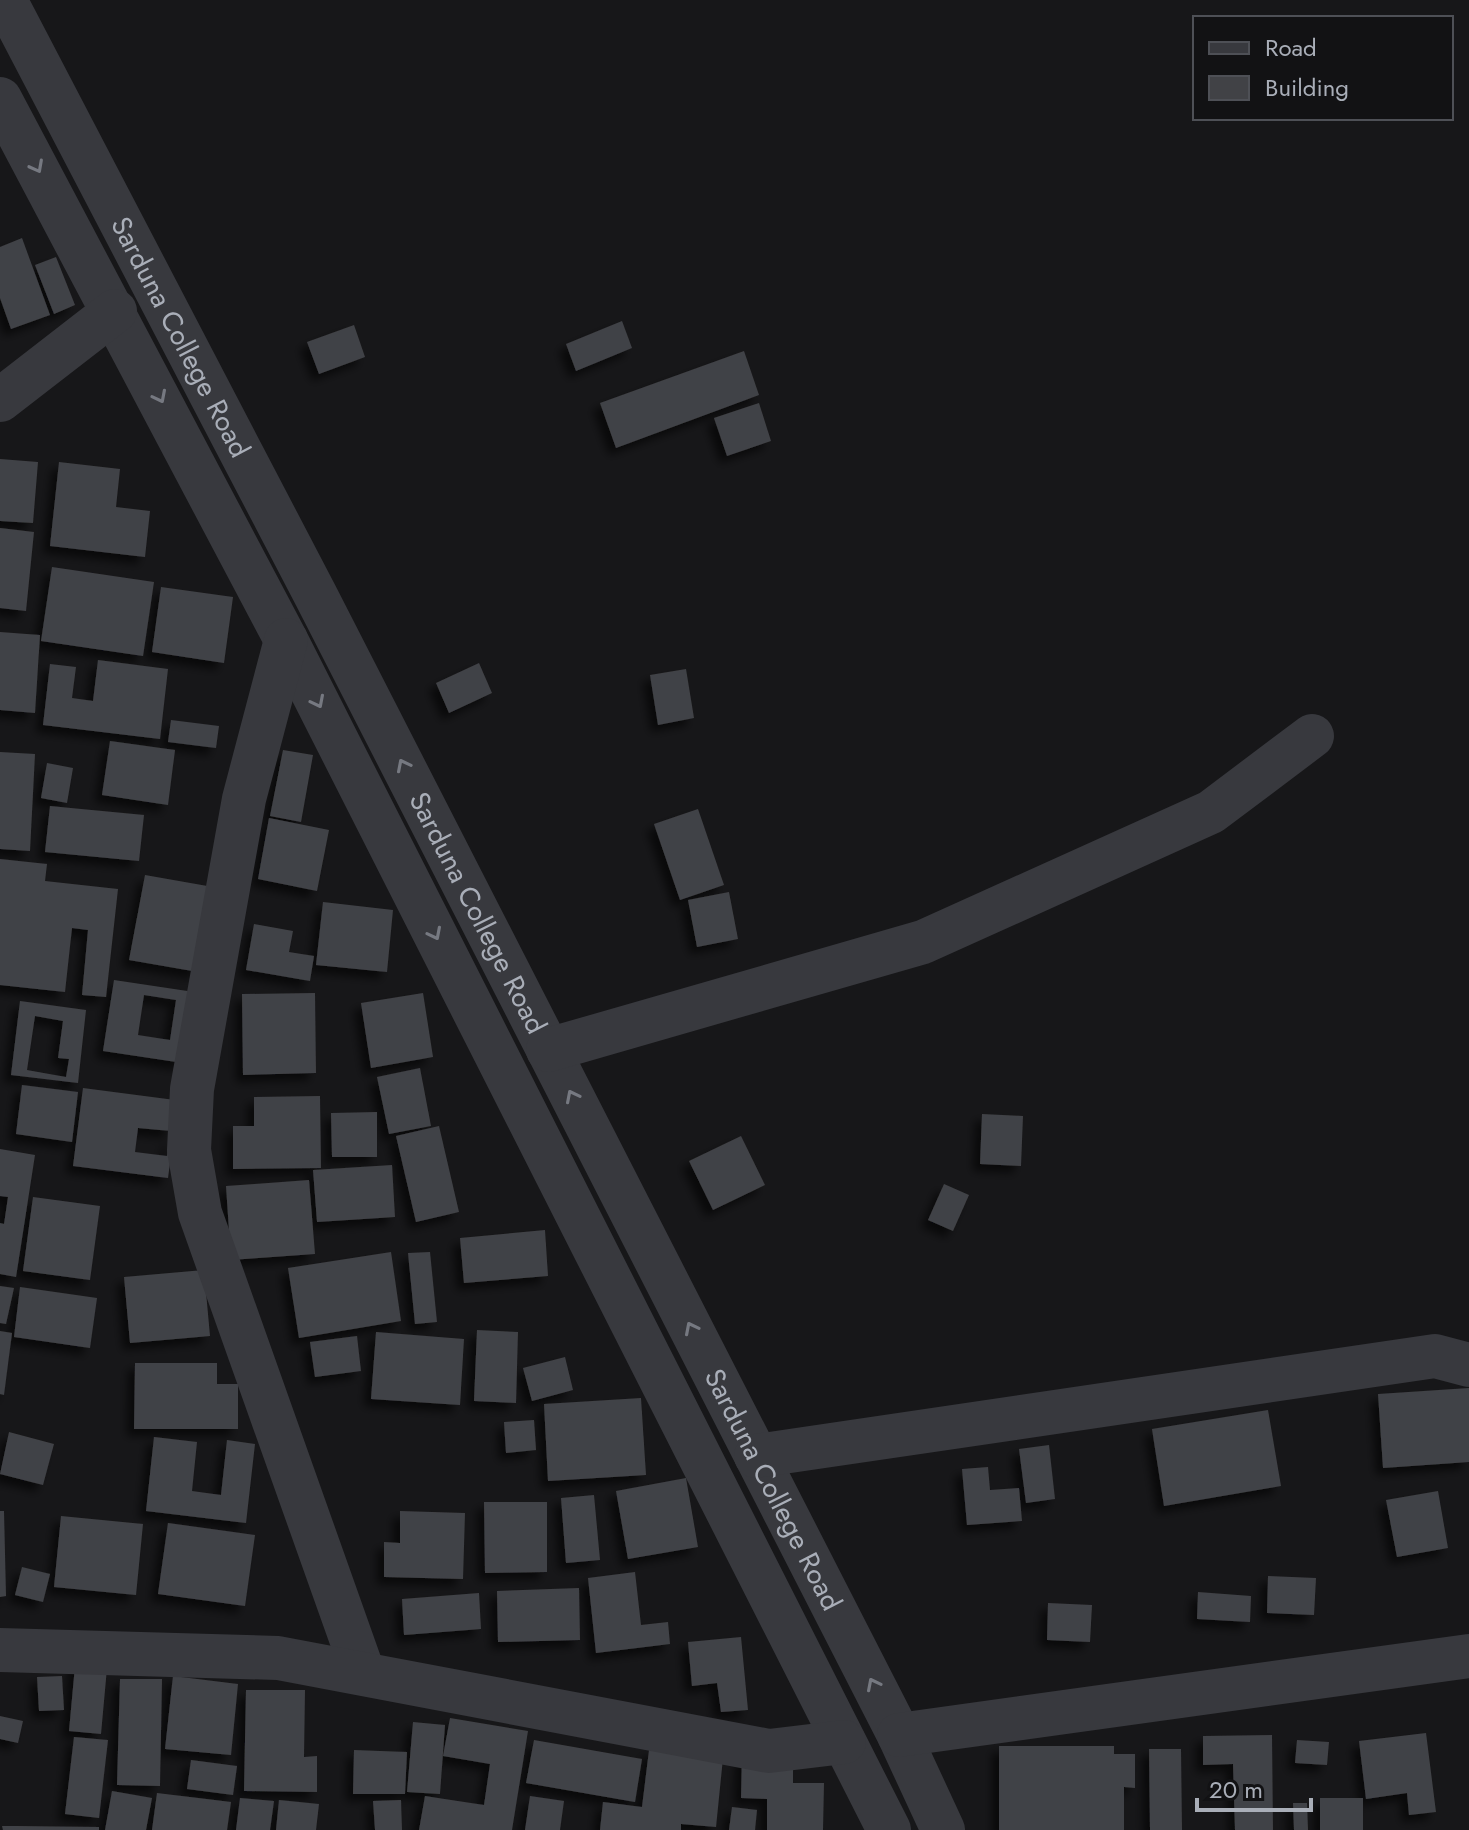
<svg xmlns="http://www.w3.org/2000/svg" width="1469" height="1830" font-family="Jost,sans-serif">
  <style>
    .building { fill: #414246; fill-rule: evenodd; filter: url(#shadow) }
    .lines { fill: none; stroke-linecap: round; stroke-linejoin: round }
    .minor { stroke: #38393e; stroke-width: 44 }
    .oneway { stroke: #767981 }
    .labels { text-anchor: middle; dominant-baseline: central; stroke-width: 7; stroke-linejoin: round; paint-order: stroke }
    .street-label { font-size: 28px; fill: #a9aeb8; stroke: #121214 }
  </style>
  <defs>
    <filter id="shadow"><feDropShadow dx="-7" dy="7" stdDeviation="4" flood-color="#0009"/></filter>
  </defs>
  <rect width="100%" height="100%" fill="#171719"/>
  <!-- building -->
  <g class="building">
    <path d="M22,238l28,77 -39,14 -11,-31v-51z"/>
    <path d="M56,257l19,48 -21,9 -19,-49z"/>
    <path d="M622,321l10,27 -56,23 -10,-27z"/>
    <path d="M354,325l11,32 -46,17 -12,-32z"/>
    <path d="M744,351l15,44 -143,53 -16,-45z"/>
    <path d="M759,403l12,38 -44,15 -13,-38z"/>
    <path d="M0,459l38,3 -5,61 -33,-2z"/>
    <path d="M59,462l61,7 -4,38 34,4 -5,46 -95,-11z"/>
    <path d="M0,528l34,4 -8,79 -26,-3z"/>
    <path d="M52,567l102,15 -11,74 -102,-15z"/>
    <path d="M161,587l72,10 -9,66 -72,-11z"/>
    <path d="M0,632l40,3 -5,78 -35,-3z"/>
    <path d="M98,660l70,9 -8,70 -117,-14 7,-61 26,3 -4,31 21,3z"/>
    <path d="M479,663l13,30 -43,20 -13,-30z"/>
    <path d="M686,669l8,49 -36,7 -8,-50z"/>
    <path d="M171,720l48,6 -3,22 -48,-6z"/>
    <path d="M110,741l65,9 -7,55 -66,-10z"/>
    <path d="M283,750l30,5 -12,67 -31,-6z"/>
    <path d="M0,752l35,2 -5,97 -30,-2z"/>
    <path d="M47,763l26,5 -6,35 -26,-5z"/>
    <path d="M50,806l94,9 -5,46 -94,-9z"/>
    <path d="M698,809l26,76 -44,15 -26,-76z"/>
    <path d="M269,818l60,12 -12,61 -59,-12z"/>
    <path d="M0,859l47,5 -2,17 73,8 -12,108 -24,-2 6,-65 -16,-2 -7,64 -65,-7z"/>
    <path d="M145,875l68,12 -15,85 -69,-12z"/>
    <path d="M729,892l9,47 -41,8 -9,-47z"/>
    <path d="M323,902l70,8 -6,62 -71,-7z"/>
    <path d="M254,924l39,7 -4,21 25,4 -4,25 -64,-11z"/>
    <path d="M114,980l80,12 -11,71 -80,-12zM144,995l32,5 -6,40 -32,-5z"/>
    <path d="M315,993l1,80 -73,2 -1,-81z"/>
    <path d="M423,993l10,64 -62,11 -10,-65z"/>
    <path d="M20,1001l66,9 -8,73 -67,-8zM35,1016l28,5 -5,37 11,1 -3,18 -39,-7z"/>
    <path d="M420,1068l11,58 -42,8 -12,-57z"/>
    <path d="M22,1085l56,7 -6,50 -56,-8z"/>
    <path d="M83,1088l92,12 -4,31 -33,-3 -3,24 32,4 2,-17 4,1 -5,38 -95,-12z"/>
    <path d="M320,1096l1,72 -88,1v-43h21v-29z"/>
    <path d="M377,1112v45h-45l-1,-44z"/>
    <path d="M982,1114l41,2 -2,50 -41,-2z"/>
    <path d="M439,1126l20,86 -43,10 -20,-86z"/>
    <path d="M741,1136l24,49 -52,25 -24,-49z"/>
    <path d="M0,1149l35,6 -19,122 -16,-3v-51l4,1 4,-27 -8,-1z"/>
    <path d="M392,1165l3,52 -78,5 -4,-52z"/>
    <path d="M309,1180l6,74 -84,6 -5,-74z"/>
    <path d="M944,1184l25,11 -16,36 -25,-11z"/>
    <path d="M33,1197l67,9 -10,74 -67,-9z"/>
    <path d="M545,1230l3,46 -84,7 -4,-45z"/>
    <path d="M391,1252l10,69 -102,17 -11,-70z"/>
    <path d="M430,1252l7,70 -22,2 -7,-71z"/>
    <path d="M204,1270l6,66 -80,7 -6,-66z"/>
    <path d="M0,1286l14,2 -8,36 -6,-1z"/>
    <path d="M20,1287l77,11 -7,50 -76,-11z"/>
    <path d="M477,1330l41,2 -2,71 -42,-2z"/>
    <path d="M0,1331l12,2 -8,62 -4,-1z"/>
    <path d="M376,1332l88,7 -4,66 -89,-6z"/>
    <path d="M357,1336l4,35 -46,6 -5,-35z"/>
    <path d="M565,1357l8,33 -41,11 -9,-33z"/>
    <path d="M135,1363h82v21h21v45h-104z"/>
    <path d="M1469,1388v74l-86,6 -5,-74z"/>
    <path d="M641,1398l5,77 -98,6 -4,-77z"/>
    <path d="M1268,1410l13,76 -117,20 -12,-77z"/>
    <path d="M534,1420l2,30 -30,3 -2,-31z"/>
    <path d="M9,1432l45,12 -11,41 -43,-11z"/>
    <path d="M154,1437l43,5 -5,49 29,4 6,-55 28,4 -9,79 -100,-12z"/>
    <path d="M1049,1445l6,54 -29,4 -7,-54z"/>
    <path d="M988,1467l2,23 29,-2 3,33 -55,4 -5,-56z"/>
    <path d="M686,1478l12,69 -70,12 -12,-68z"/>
    <path d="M1438,1491l10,57 -51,9 -11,-57z"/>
    <path d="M594,1495l6,65 -34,3 -5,-65z"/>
    <path d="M484,1502h63v70l-62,1z"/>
    <path d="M0,1511h4l2,85 -6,1z"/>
    <path d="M400,1511l65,2 -2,66 -79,-2v-35l16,1z"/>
    <path d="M61,1516l82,8 -7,71 -82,-8z"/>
    <path d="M168,1523l87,12 -10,71 -87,-12z"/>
    <path d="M22,1567l28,7 -7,28 -28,-7z"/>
    <path d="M635,1572l6,53 27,-3 2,22 -74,9 -8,-75z"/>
    <path d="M1268,1576l48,2 -2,37 -47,-2z"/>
    <path d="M579,1588l1,52 -82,2 -1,-51z"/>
    <path d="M1198,1592l53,4 -1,26 -53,-3z"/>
    <path d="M479,1593l2,36 -77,6 -2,-36z"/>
    <path d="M1048,1603l44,2 -2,37 -43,-2z"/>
    <path d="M741,1637l7,73 -27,2 -4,-29 -25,3 -4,-44z"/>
    <path d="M76,1655l32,2 -7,77 -32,-3z"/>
    <path d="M62,1676l2,34 -25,1 -2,-34z"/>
    <path d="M173,1676l65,8 -7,71 -66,-6z"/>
    <path d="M120,1679h42l-2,107 -43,-1z"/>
    <path d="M246,1690h59l-1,67 13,-1v36l-73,-1z"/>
    <path d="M0,1716l23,5 -5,22 -18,-4z"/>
    <path d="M450,1718l78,13 -16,99h-93l6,-34 59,9 6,-41 -47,-8z"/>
    <path d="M413,1722l32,3 -5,69 -33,-2z"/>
    <path d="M1426,1733l10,79 -27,3 -2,-22 -41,6 -7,-58z"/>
    <path d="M1272,1735l1,95h-38l-2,-66 -30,1v-29z"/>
    <path d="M74,1737l34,3 -9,78 -34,-4z"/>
    <path d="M534,1740l108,19 -7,43 -109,-19z"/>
    <path d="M1297,1740l32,2 -2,23 -32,-2z"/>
    <path d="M999,1746h115v8h21v34l-11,-1v43h-125z"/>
    <path d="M1149,1749h32l1,81h-32z"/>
    <path d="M354,1750l53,2 -2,42h-52z"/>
    <path d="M649,1750l74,8 -7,69 -35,-3v6h-81l3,-28 39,5z"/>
    <path d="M742,1754h51v29h31l-1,47h-56v-31l-26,-1z"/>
    <path d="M191,1760l46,6 -4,29 -46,-6z"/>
    <path d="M112,1791l40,7 -6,32h-41z"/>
    <path d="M157,1793l74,9 -4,28h-75z"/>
    <path d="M530,1796l34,5 -4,29h-35z"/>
    <path d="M240,1798l34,3 -4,29h-34z"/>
    <rect x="1320" y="1798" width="43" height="32"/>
    <path d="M279,1800l40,4 -3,26h-40z"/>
    <path d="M401,1800l1,30h-27l-2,-29z"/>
    <path d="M1293,1803h14l1,27h-14z"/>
    <path d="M732,1807l25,3 -2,20h-26z"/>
    <path d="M2,1826h16l81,1v3h-96z"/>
  </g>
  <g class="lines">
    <!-- minor -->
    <g class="minor">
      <path id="s1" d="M5,0l311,596 583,1139 44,95"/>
      <path d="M0,99l286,541 603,1190"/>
      <path d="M0,400l115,-89"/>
      <path d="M286,640l-42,159 -52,290 -3,61 11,63 163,459"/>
      <path d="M548,1050l375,-108 288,-130 101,-76"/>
      <path d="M756,1456l679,-100 34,9"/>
      <path d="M0,1650l278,8 491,93 75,-9"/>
      <path d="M899,1735l570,-79"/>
    </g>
  </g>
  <!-- one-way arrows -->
  <defs><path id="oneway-chevron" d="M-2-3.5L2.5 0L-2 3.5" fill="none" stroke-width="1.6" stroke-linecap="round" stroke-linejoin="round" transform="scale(2)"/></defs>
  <g class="oneway">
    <use href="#oneway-chevron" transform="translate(37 167) rotate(62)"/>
    <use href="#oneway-chevron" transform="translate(160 397) rotate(63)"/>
    <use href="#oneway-chevron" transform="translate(318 702) rotate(63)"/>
    <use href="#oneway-chevron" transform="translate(403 765) rotate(-117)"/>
    <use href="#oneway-chevron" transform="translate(435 934) rotate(63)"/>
    <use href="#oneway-chevron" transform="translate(572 1096) rotate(-117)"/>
    <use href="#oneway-chevron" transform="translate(691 1328) rotate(-117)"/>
    <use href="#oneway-chevron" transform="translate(873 1684) rotate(-117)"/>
  </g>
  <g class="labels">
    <!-- street labels -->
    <g class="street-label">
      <text stroke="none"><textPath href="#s1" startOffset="380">Sarduna College Road</textPath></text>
      <text stroke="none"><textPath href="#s1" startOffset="1028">Sarduna College Road</textPath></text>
      <text stroke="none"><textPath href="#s1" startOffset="1676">Sarduna College Road</textPath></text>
    </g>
  </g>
  <!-- legend -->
  <rect x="1193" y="16" width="260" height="104" fill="#121214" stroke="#4e5056" stroke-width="2"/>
  <rect x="1209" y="42" width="40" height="12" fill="#38393e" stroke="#4e5056" stroke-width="2"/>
  <text x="1265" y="56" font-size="24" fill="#a9aeb8">Road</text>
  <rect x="1209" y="76" width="40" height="24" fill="#414246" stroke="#4e5056" stroke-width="2"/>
  <text x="1265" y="96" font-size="24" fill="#a9aeb8">Building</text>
  <!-- scale -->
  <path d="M1197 1798v12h114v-12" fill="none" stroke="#a9aeb8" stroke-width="4"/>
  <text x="1209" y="1798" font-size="24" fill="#a9aeb8" stroke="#121214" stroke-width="6" paint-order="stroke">20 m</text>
</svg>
